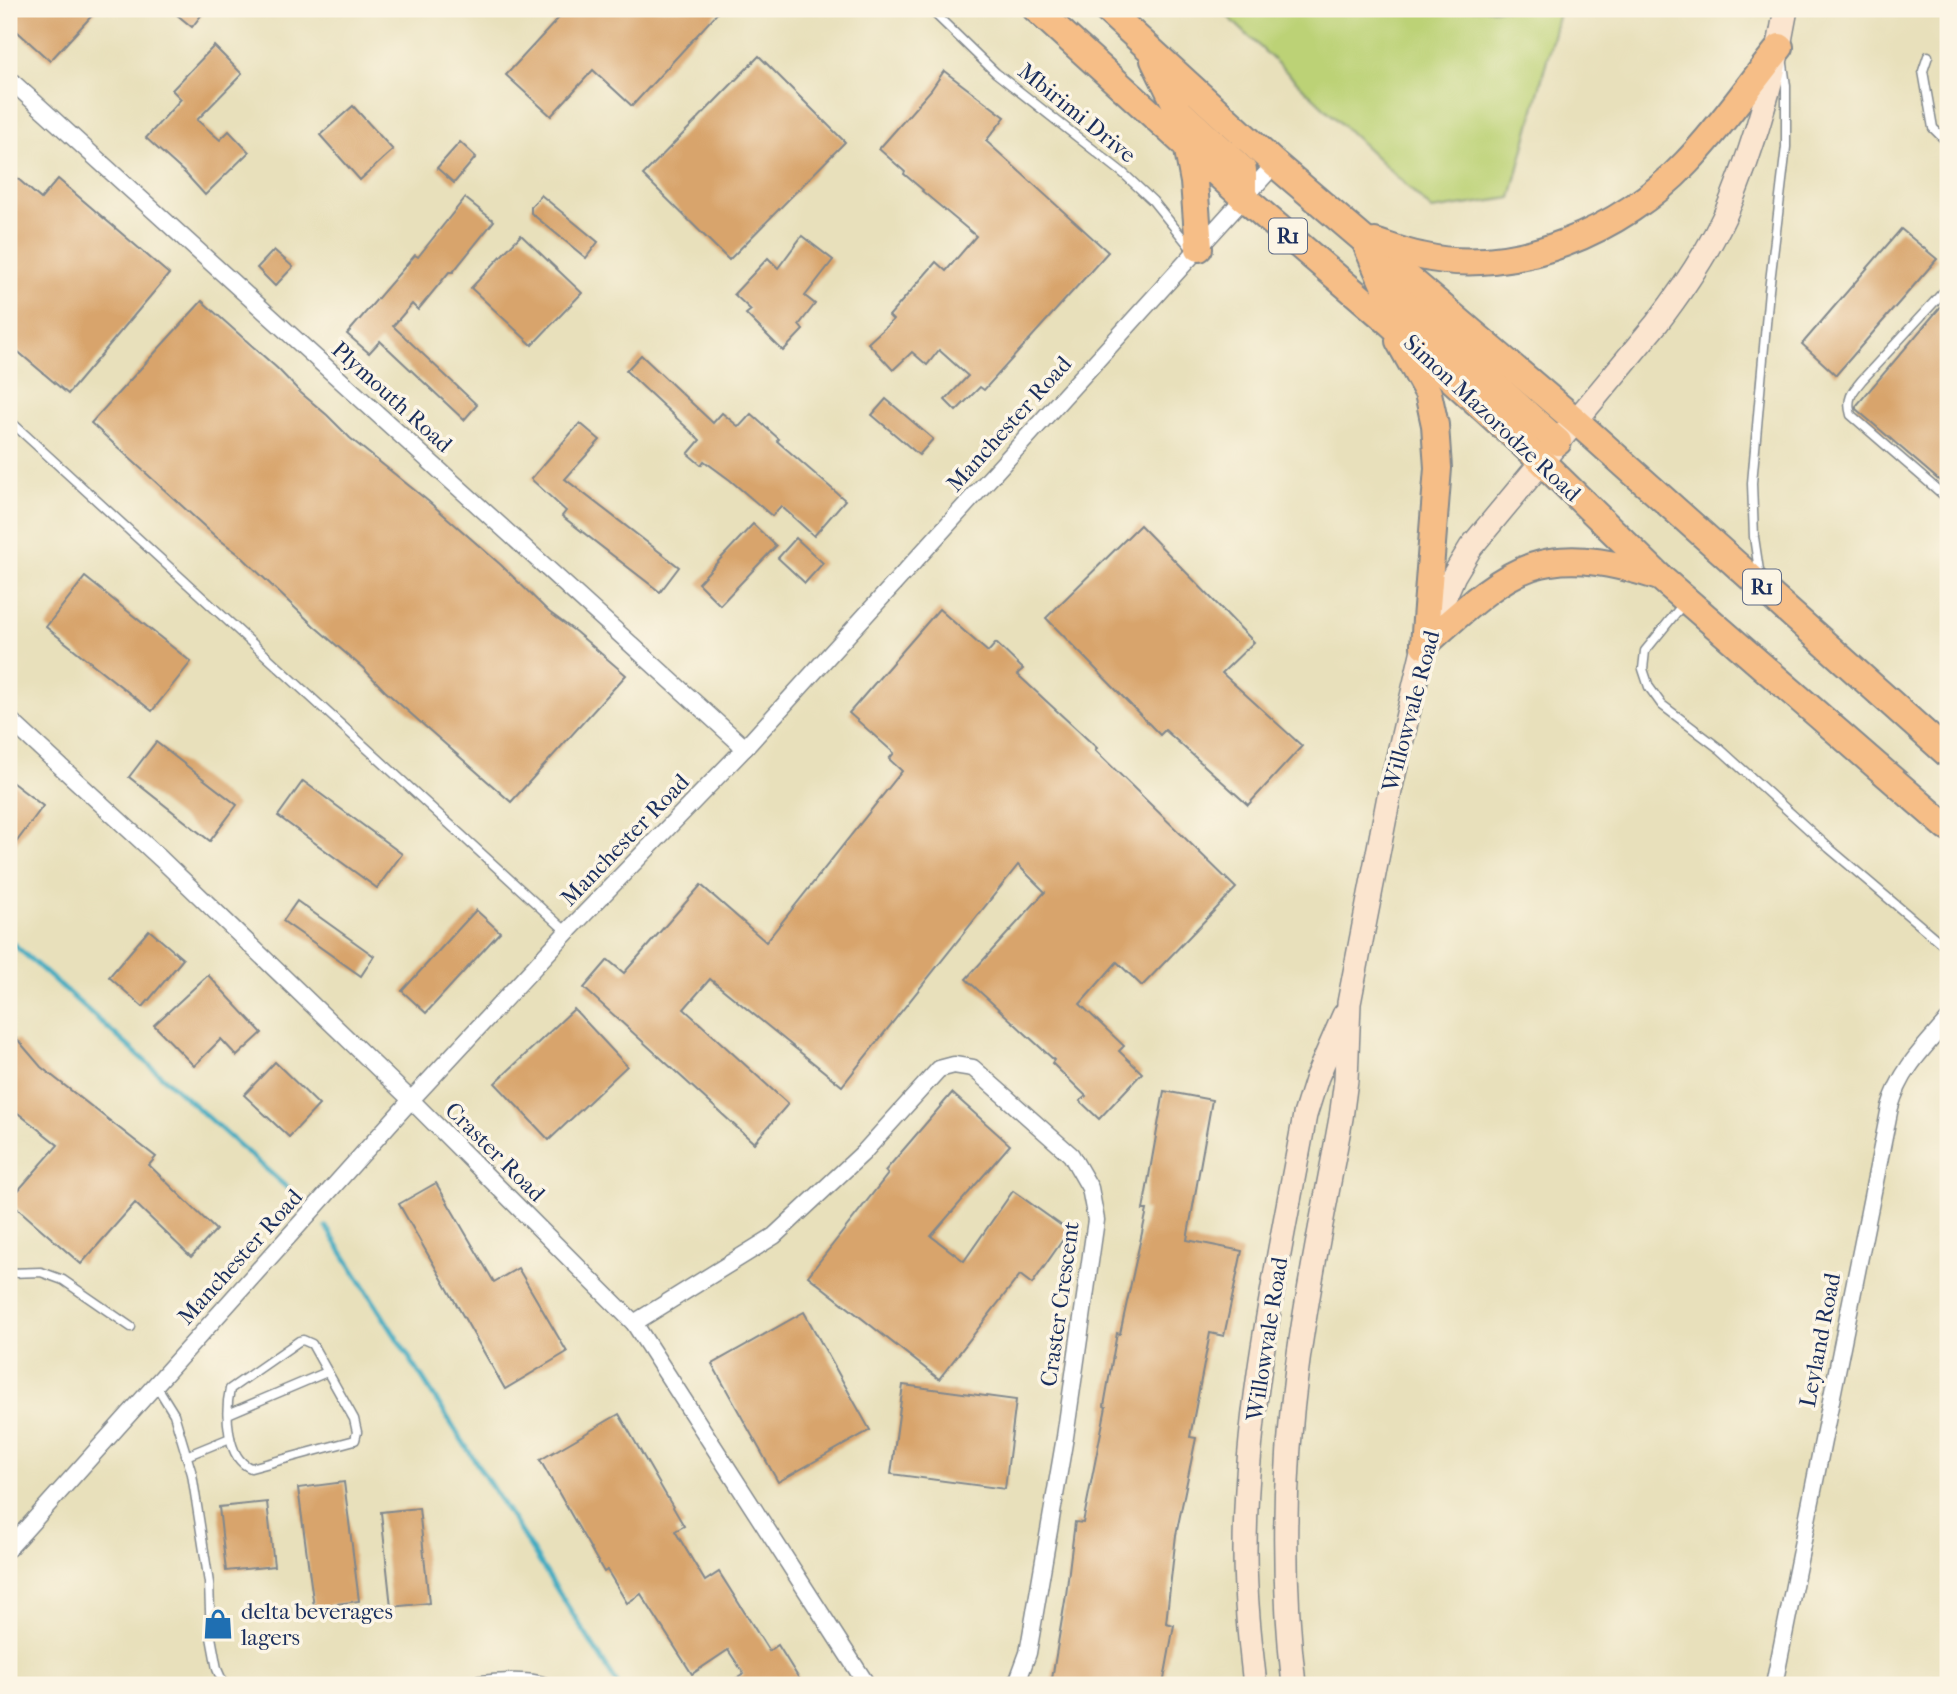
<svg xmlns="http://www.w3.org/2000/svg" width="1957" height="1694" font-family="'IM FELL French Canon',serif">
  <style>
    .green { fill: #bcd276; stroke: #6c806a; stroke-width: 2 }
    .lines { fill: none; stroke-linecap: round; stroke-linejoin: round }
    .stream { stroke: #41abc1; stroke-width: 5 }
    .building { fill: #d8a46c }
    .service-casing { stroke: #82888c; stroke-width: 11 }
    .minor-casing { stroke: #82888c; stroke-width: 19 }
    .secondary-casing { stroke: #82888c; stroke-width: 26 }
    .trunk-casing { stroke: #82888c; stroke-width: 30 }
    .service { stroke: #fff; stroke-width: 8 }
    .minor { stroke: #fff; stroke-width: 16 }
    .secondary { stroke: #fbe5cf; stroke-width: 23 }
    .trunk { stroke: #f6be87; stroke-width: 26 }
    .labels { text-anchor: middle; dominant-baseline: central; stroke-width: 7; stroke-linejoin: round; paint-order: stroke }
    .shield { fill: #fcf5e5; stroke: #5e6a86; stroke-width: 2 }
    .shield-label { font-size: 21px; font-weight: bold; fill: #1b2f5e }
    .street-label { font-size: 23px; fill: #1b2f5e; stroke: #fcf5e5 }
    .poi-label { font-size: 23px; fill: #1b2f5e; stroke: #fcf5e5; text-anchor: start }
  </style>
  <rect width="100%" height="100%" fill="#fcf5e5"/>
  <filter id="ink" filterUnits="userSpaceOnUse"><feTurbulence type="fractalNoise" baseFrequency=".0143" numOctaves="2"/><feDisplacementMap in="SourceGraphic" scale="14" xChannelSelector="R" yChannelSelector="G"/><feConvolveMatrix kernelMatrix="1 2 1 2 8 2 1 2 1" color-interpolation-filters="sRGB"/></filter>
  <filter id="wash" filterUnits="userSpaceOnUse"><feTurbulence type="fractalNoise" baseFrequency=".00686" numOctaves="4" result="noise"/><feDisplacementMap in="SourceGraphic" scale="28" xChannelSelector="R" yChannelSelector="G"/><feGaussianBlur stdDeviation="1.57" result="paint"/><feColorMatrix in="noise" values="0 0 0 0 0 0 0 0 0 0 0 0 0 0 0 0 0 1.4 0 .05"/><feComposite in="paint" operator="in"/></filter>
  <g filter="url(#wash)">
    <rect width="100%" height="100%" fill="#e8e0bb"/>
    <!-- green -->
    <path class="green" d="M1220,9h340l-49,189 -79,12z"/>
    <g class="lines">
      <!-- stream -->
      <g class="stream">
        <path d="M9,940l285,254"/>
        <path d="M326,1227l292,458"/>
      </g>
    </g>
    <g id="blocks">
      <!-- building -->
      <g class="building">
        <path d="M9,9h89l-48,52 -41,-37z"/>
        <path d="M170,9h36l-14,18z"/>
        <path d="M567,9h154l-89,97 -39,-36 -42,46 -45,-41z"/>
        <path d="M214,46l28,28 -45,46 23,20 9,-9 20,21 -44,43 -19,-21 -40,-36 35,-39 -9,-9z"/>
        <path d="M759,56l86,86 -116,118 -86,-85z"/>
        <path d="M944,71l61,46 -19,24 122,111 -124,138 -4,-3 -24,24 -11,-11 23,-24 -29,-26 -12,15 -15,-13 -19,18 -25,-27 25,-23 -4,-4 47,-54 10,9 30,-35 -54,-45 1,-1 -19,-16 1,-2 -26,-23 52,-59z"/>
        <path d="M353,106l40,44 -33,30 -40,-45z"/>
        <path d="M460,142l16,15 -22,26 -17,-15z"/>
        <path d="M9,171l32,28 17,-20 111,95 -101,120 -59,-50z"/>
        <path d="M541,195l57,47 -12,16 -55,-45v-6z"/>
        <path d="M465,198l29,23 -41,51h-4l-31,38 -6,-6 -19,22 84,79 -13,15 -84,-79 -11,12 -22,-19 68,-79 3,2z"/>
        <path d="M1901,229l36,30 -101,116 -34,-31z"/>
        <path d="M521,235l61,58 -50,52 -61,-57z"/>
        <path d="M802,236l31,24 -28,36 10,8 -16,21 4,5 -20,21 -37,-37 5,-4 -17,-16 34,-36 10,10z"/>
        <path d="M274,250l19,17 -18,19 -18,-18z"/>
        <path d="M1948,298v190l-92,-79v-3z"/>
        <path d="M202,301l76,68 23,24 26,22 23,23 78,63 73,64 48,47 27,20 50,43 -115,127 -126,-111 -22,-23 -49,-42 -73,-70 -26,-20 -124,-113z"/>
        <path d="M641,355l72,68 9,-10 17,14 12,-13 28,25 -2,2 68,59 -31,36 -33,-30 -9,10 -42,-36 -26,-19 -3,4 -13,-11 12,-14 -74,-69z"/>
        <path d="M886,399l47,40 -14,16 -47,-40z"/>
        <path d="M580,423l20,17 -35,39 114,88 -19,25 -98,-76 4,-5 -35,-32z"/>
        <path d="M753,524l23,22 -56,59 -22,-22z"/>
        <path d="M1140,525l114,117 -32,31 80,73 -54,59 -83,-75 -5,5 -114,-117z"/>
        <path d="M796,538l27,25 -18,20 -27,-25z"/>
        <path d="M85,577l106,85 -39,49 -106,-84z"/>
        <path d="M939,609l49,43 8,-9 27,26 -6,5 80,74 -2,2 141,138 -94,98 -25,-24 -37,42 44,42 -5,5 23,22 -43,46 -19,-18 6,-5 -34,-33 2,-3 -88,-81 79,-87 -27,-27 -176,221 -132,-107 -26,30 104,95 -34,39 -170,-155 24,-28 16,13 77,-88 65,57 136,-171 -13,-12 5,-6 -45,-40z"/>
        <path d="M156,742l81,63 -27,36 -81,-64z"/>
        <path d="M9,780l34,26 -34,46z"/>
        <path d="M303,781l99,73 -25,34 -99,-72z"/>
        <path d="M297,901l77,55 -13,20 -78,-55z"/>
        <path d="M476,910l24,22 -74,81 -24,-22z"/>
        <path d="M149,930l34,29 -40,48 -34,-30z"/>
        <path d="M208,975l54,58 -25,23 -16,-17 -27,27 -40,-41z"/>
        <path d="M574,1009l53,57 -78,74 -54,-57z"/>
        <path d="M17,1039l24,28 115,90 -7,8 67,65 -25,27 -56,-54 -54,61 -72,-63 49,-56 -49,-39v-60z"/>
        <path d="M275,1062l44,43 -30,32 -45,-42z"/>
        <path d="M1164,1091l48,9 -25,140 55,11 -18,85 -14,-3 -20,104 6,1 -20,97 -10,88 8,2 -11,60h-112l15,-90 9,-73 8,1 23,-116 -2,-1 13,-73 3,1 27,-124h-4z"/>
        <path d="M952,1093l58,52 -79,91 33,25 49,-70 56,40 -37,53 -12,-9 -81,104 -131,-103 80,-102 -3,-3z"/>
        <path d="M436,1183l58,99 24,-14 49,84 -62,37 -106,-185z"/>
        <path d="M804,1312l66,118 -92,52 -66,-118z"/>
        <path d="M903,1385l113,15 -11,89 -114,-15z"/>
        <path d="M619,1414l65,112 -9,5 30,50 14,-9 50,79 9,-6 25,40h-77l18,-11 -16,-24 -36,24 -51,-80 -14,9 -20,-33 -3,2 -64,-112z"/>
        <path d="M344,1482l15,119 -45,6 -16,-119z"/>
        <path d="M267,1502l7,64 -48,5 -7,-64z"/>
        <path d="M419,1508l10,95 -38,4 -10,-95z"/>
      </g>
    </g>
  </g>
  <g filter="url(#ink)">
    <use href="#blocks" fill-opacity="0" stroke="#82888c" stroke-width="2"/>
    <g class="lines">
      <!-- service casing -->
      <g class="service-casing">
        <g id="service">
          <path d="M930,9l66,64 127,100 30,28 38,47"/>
          <path d="M1928,56l-5,15 10,57 15,15"/>
          <path d="M1948,287l-86,93c-10,12 -16,19 -11,35l97,84"/>
          <path d="M9,420l558,512"/>
          <path d="M1760,577l-6,-40 -2,-54 17,-193 17,-143v-61l-3,-22"/>
          <path d="M1684,603l-39,48 -2,18 6,18 13,18 58,44 109,99 119,101"/>
          <path d="M9,1273l32,-1 22,8 68,47"/>
          <path d="M303,1340l9,4 42,75 3,13 -2,8 -104,28c-25,-9 -26,-57 -21,-79l69,-48z"/>
          <path d="M156,1385l18,29 18,60 17,109 2,54 6,32 7,16"/>
          <path d="M228,1414l99,-42"/>
          <path d="M186,1456l44,-18"/>
          <path d="M433,1685c30,-2 95,-15 119,0"/>
        </g>
      </g>
      <!-- minor casing -->
      <g class="minor-casing">
        <g id="minor">
          <path d="M9,79l736,669"/>
          <path d="M9,719l152,140 250,241 223,223 233,362"/>
          <path d="M634,1323l140,-87 89,-83 76,-84 15,-4 19,3 98,87 19,33 6,32 -31,217 -37,216 -10,27 -6,5"/>
          <path d="M9,1548l402,-448 156,-168 178,-184 530,-584"/>
          <path d="M1774,1685l116,-578c11,-38 33,-58 58,-87"/>
        </g>
      </g>
      <!-- secondary casing -->
      <g class="secondary-casing">
        <g id="secondary">
          <path d="M1255,1685c-5,-44 -10,-88 -10,-133 0,-147 34,-293 60,-437l12,-38 27,-62"/>
          <path d="M1294,1685c-12,-105 -11,-211 3,-317 11,-84 29,-167 44,-250l5,-38 3,-77 41,-212 34,-146 30,-70 17,-28 186,-224c29,-38 57,-79 75,-124 24,-60 43,-126 54,-190"/>
        </g>
      </g>
      <!-- trunk casing -->
      <g class="trunk-casing">
        <g id="trunk">
          <path d="M1036,9l207,188 147,126 152,139 119,116 287,250"/>
          <path d="M1106,9l169,155 301,257 372,333"/>
          <path d="M1154,60l25,51 64,59v27"/>
          <path d="M1187,145l7,37 5,66"/>
          <path d="M1375,242c15,5 30,11 46,14 93,22 202,-26 265,-93 35,-36 63,-78 94,-116"/>
          <path d="M1367,246l17,39 174,157"/>
          <path d="M1399,341l29,52 7,32 3,43 -14,177"/>
          <path d="M1424,645c86,-76 113,-106 232,-69"/>
        </g>
      </g>
      <!-- service -->
      <use href="#service" class="service"/>
      <!-- minor -->
      <use href="#minor" class="minor"/>
      <!-- secondary -->
      <use href="#secondary" class="secondary"/>
      <!-- trunk -->
      <use href="#trunk" class="trunk"/>
    </g>
  </g>
  <!-- icons -->
  <defs>
    <g id="shop-bare" transform="scale(2.415)"><path d="M-5-2.5h2.3a2.7 3.5 0 0 1 5.4 0H5L5.5 6h-11ZM-1.5-2.5h3a1.5 2.3 0 0 0-3 0Z" fill="#1f6fb2" stroke="#fcf5e5" stroke-width="2.5" paint-order="stroke"/></g>
  </defs>
  <g fill-rule="evenodd">
    <use href="#shop-bare" x="218" y="1624"/>
  </g>
  <g class="labels">
    <!-- shield labels -->
    <g class="shield">
      <rect x="1269" y="218.5" width="38" height="35" rx="5"/>
      <rect x="1743" y="569.5" width="38" height="35" rx="5"/>
    </g>
    <g class="shield-label">
      <text x="1288" y="236">R1</text>
      <text x="1762" y="587">R1</text>
    </g>
    <!-- street labels -->
    <g class="street-label">
      <text transform="translate(1077 113) rotate(39)">Mbirimi Drive</text>
      <text transform="translate(392 397) rotate(42)">Plymouth Road</text>
      <text transform="translate(1492 418) rotate(43)">Simon Mazorodze Road</text>
      <text transform="translate(1009 424) rotate(-48)">Manchester Road</text>
      <text transform="translate(1411 711) rotate(-75)">Willowvale Road</text>
      <text transform="translate(625 840) rotate(-46)">Manchester Road</text>
      <text transform="translate(495 1152) rotate(45)">Craster Road</text>
      <text transform="translate(240 1257) rotate(-48)">Manchester Road</text>
      <text transform="translate(1060 1304) rotate(-82)">Craster Crescent</text>
      <text transform="translate(1267 1339) rotate(-81)">Willowvale Road</text>
      <text transform="translate(1820 1340) rotate(-79)">Leyland Road</text>
    </g>
    <!-- poi labels -->
    <g class="poi-label">
      <text x="241" y="1611">delta beverages<tspan x="241" dy="26">lagers</tspan></text>
    </g>
  </g>
  <!-- margin -->
  <rect width="1957" height="1694" fill="none" stroke="#fcf5e5" stroke-width="35"/>
</svg>
